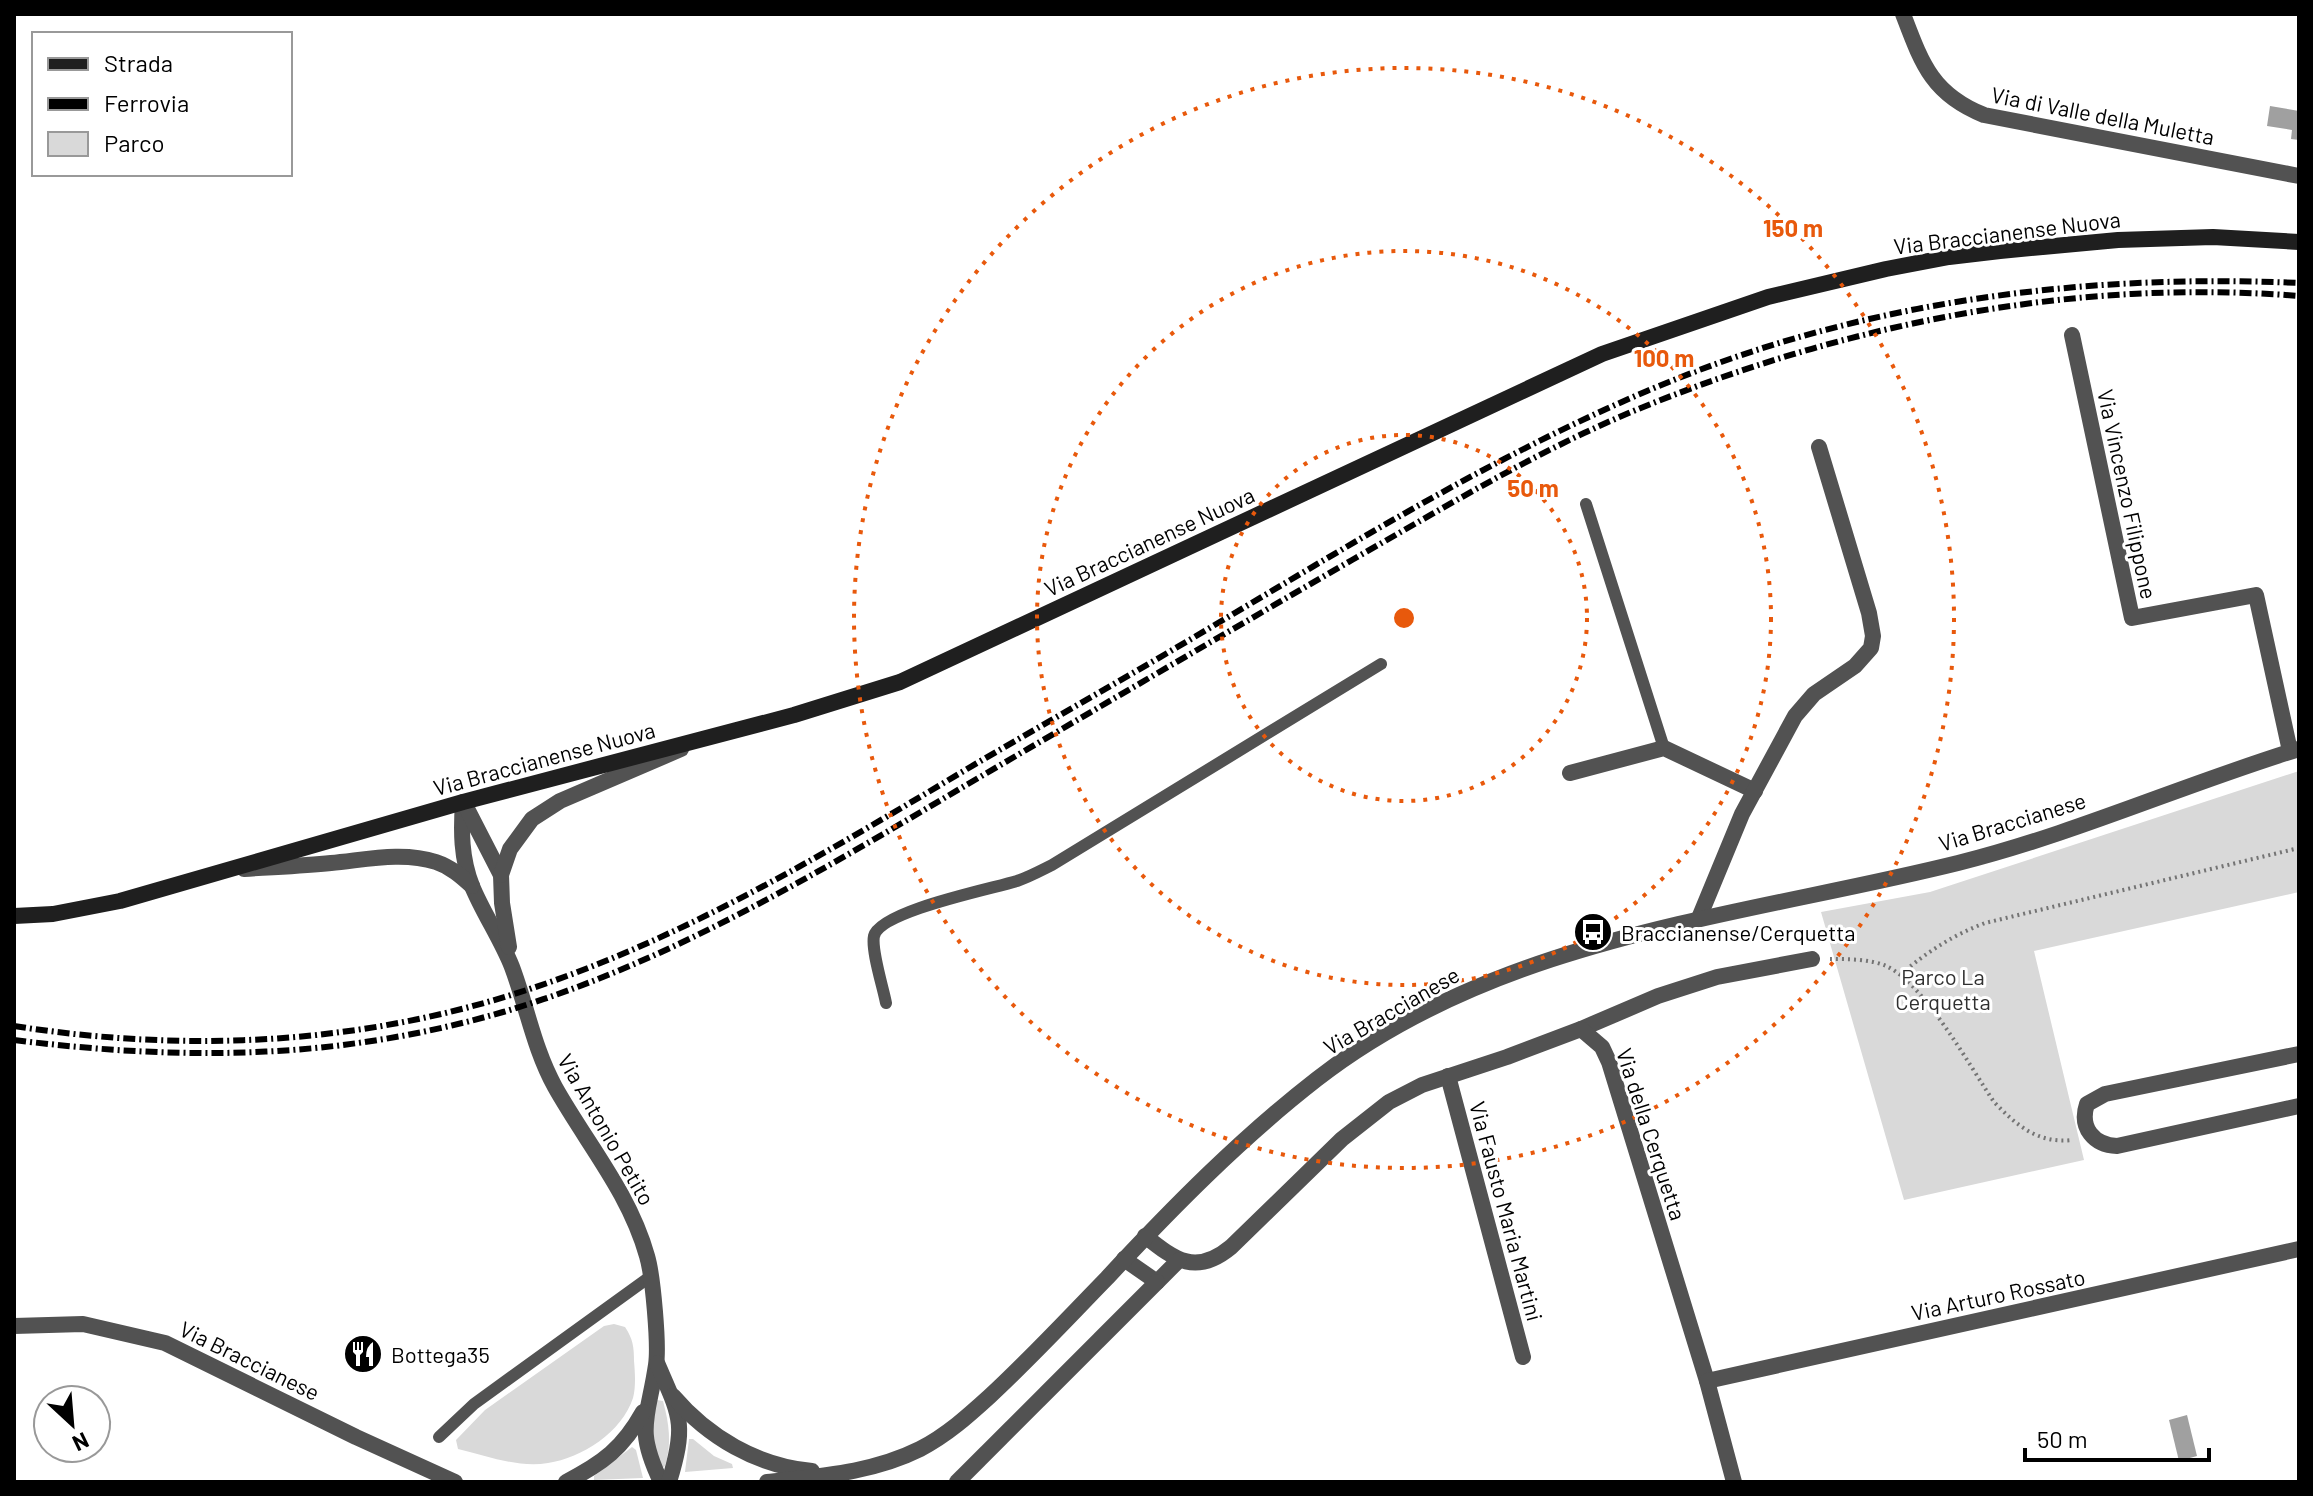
<svg xmlns="http://www.w3.org/2000/svg" width="2313" height="1496" font-family="Barlow,sans-serif">
  <style>
    .green { fill: #d9d9d9 }
    .water { fill: #a0a0a0 }
    .lines { fill: none; stroke-linecap: round; stroke-linejoin: round }
    .path { stroke: #747474; stroke-width: 4; stroke-dasharray: 2 4; stroke-linecap: butt }
    .service { stroke: #525252; stroke-width: 12 }
    .minor { stroke: #525252; stroke-width: 16 }
    .tertiary { stroke: #525252; stroke-width: 16 }
    .secondary { stroke: #1f1f1f; stroke-width: 16 }
    .rail { stroke: #000; stroke-width: 6; stroke-dasharray: 12 4 2 4; stroke-linecap: butt }
    .ring { fill: none; stroke: #e8590c; stroke-width: 4; stroke-dasharray: 4 8 }
    .labels { text-anchor: middle; dominant-baseline: central; stroke-width: 6; stroke-linejoin: round; paint-order: stroke }
    .street-label { font-size: 22px; fill: #000; stroke: #fff }
    .poi-label { font-size: 22px; fill: #000; stroke: #fff; text-anchor: start }
    .park-label { font-size: 22px; fill: #303030; stroke: #fff }
    .centre { fill: #e8590c; stroke: #fff; stroke-width: 4 }
    .ring-label { font-size: 24px; text-anchor: middle; font-weight: bold; fill: #e8590c; stroke: #fff; stroke-width: 6; stroke-linejoin: round; paint-order: stroke }
  </style>
  <rect width="100%" height="100%" fill="#fff"/>
  <!-- green -->
  <g class="green">
    <path d="M2299,771v121l-265,59 50,209 -180,40 -83,-288 109,-20z"/>
    <path d="M614,1324l11,3c8,12 9,20 9,34 1,11 2,26 -1,37 -11,34 -51,60 -85,65 -30,5 -61,-7 -90,-14l-2,-9 29,-30 119,-84z"/>
    <path d="M657,1400l6,1c6,22 9,43 2,65l-4,3 -3,-5 -7,-43z"/>
    <path d="M689,1439h4l21,17 18,8 1,4 -48,4z"/>
    <path d="M632,1447l4,3 7,28 -49,2v-4z"/>
  </g>
  <!-- water -->
  <g class="water">
    <path d="M2270,106l29,5v29l-8,-1 1,-9 -25,-4z"/>
    <path d="M2187,1415l10,41 -18,5 -10,-41z"/>
  </g>
  <g class="lines">
    <!-- path -->
    <g class="path">
      <path d="M1830,959c18,0 40,0 56,7 38,17 83,99 108,136 22,23 44,42 78,38"/>
      <path d="M1901,974c26,-22 52,-39 84,-51l314,-75"/>
    </g>
    <!-- service -->
    <g class="service">
      <path d="M1586,504l78,244"/>
      <path d="M886,1003c-3,-16 -15,-53 -12,-67 6,-25 117,-47 143,-55 12,-4 23,-10 35,-16l329,-201"/>
      <path d="M439,1437l35,-33 177,-128"/>
    </g>
    <!-- minor -->
    <g class="minor">
      <path d="M1903,14c19,50 29,80 81,101l315,61"/>
      <path d="M2072,335l60,283 124,-23 34,156"/>
      <path d="M1570,773l94,-25 91,43"/>
      <path d="M1699,918l43,-104 53,-98 19,-22 41,-28 16,-18 2,-12 -4,-23 -50,-166"/>
      <path d="M1581,1029l77,-33 59,-19 95,-18"/>
      <path d="M2299,1054l-194,40 -18,10c-8,24 7,41 30,42l182,-40"/>
      <path d="M1448,1076l75,281"/>
      <path d="M1145,1236c30,24 51,40 86,11l111,-108 47,-37 33,-17 85,-28 74,-28 21,18 7,15 98,319 27,101"/>
      <path d="M1124,1259l33,23 22,-22"/>
      <path d="M1707,1381l592,-132"/>
      <path d="M957,1482l200,-200"/>
    </g>
    <!-- tertiary -->
    <g class="tertiary">
      <path d="M463,802c-2,29 -2,56 9,84 11,27 29,53 40,81 15,40 22,82 43,120 32,57 74,105 92,169 6,20 12,89 9,109 -8,54 -21,63 5,117"/>
      <path d="M464,803l37,72 1,28 7,44"/>
      <path d="M244,869c29,-2 58,-3 87,-6 34,-3 71,-12 105,-1 15,5 25,14 36,24"/>
      <path d="M501,875l9,-26 22,-30 28,-18 121,-52"/>
      <path d="M14,1326l69,-2 82,19 191,94 99,45"/>
      <path d="M657,1363c23,53 30,60 12,119"/>
      <path d="M673,1396c35,41 84,70 139,75"/>
      <path d="M566,1482c37,-19 57,-34 77,-70"/>
      <path d="M767,1482c53,-6 105,-9 153,-33 27,-14 48,-33 70,-53 41,-38 78,-78 117,-118 65,-70 134,-140 210,-199 184,-143 423,-162 641,-216 116,-29 227,-79 341,-114"/>
    </g>
    <!-- secondary -->
    <path class="secondary" d="M14,916l39,-2 67,-13 343,-99 331,-87 106,-33 702,-328 166,-57 118,-28 63,-12 51,-6 118,-11 95,-3 86,5"/>
    <!-- rail -->
    <g class="rail">
      <path d="M14,1026c159,25 321,20 477,-25 170,-49 325,-142 476,-232 85,-50 171,-98 256,-149 138,-82 276,-166 424,-229 206,-88 429,-118 652,-108"/>
      <path d="M14,1040c169,21 324,20 489,-28 166,-49 318,-141 465,-228 128,-75 256,-150 384,-224 93,-53 185,-109 284,-150 209,-86 437,-132 663,-114"/>
    </g>
  </g>
  <!-- distance rings -->
  <g class="ring">
    <circle cx="1404" cy="618" r="183"/>
    <circle cx="1404" cy="618" r="367"/>
    <circle cx="1404" cy="618" r="550"/>
  </g>
  <!-- icons -->
  <defs>
    <g id="bus-disc" transform="scale(2)"><circle r="9.5" fill="#000" stroke="#fff"/><path d="M-5-6H5V4H4V6H2V4H-2V6H-4V4H-5ZM-3.5-4V0h7V-4ZM-3.5 1.2v1.5H-2V1.2ZM2 1.2v1.5H3.5V1.2Z" fill="#fff"/></g>
    <g id="restaurant-disc" transform="scale(2)"><circle r="9.5" fill="#000" stroke="#fff"/><path d="M-5-6h1v4h1v-4h1v4h1v-4h1v5L-1.5 .5V6h-2V.5L-5-1ZM5-6V6H3V1.5H1.5Q1.5-4 5-6Z" fill="#fff"/></g>
  </defs>
  <g fill-rule="evenodd">
    <use href="#bus-disc" x="1593" y="932"/>
    <use href="#restaurant-disc" x="363" y="1354"/>
  </g>
  <g class="labels">
    <!-- street labels -->
    <g class="street-label">
      <text transform="translate(2103 115) rotate(11)">Via di Valle della Muletta</text>
      <text transform="translate(2007 232) rotate(-7)">Via Braccianense Nuova</text>
      <text transform="translate(2128 494) rotate(78)">Via Vincenzo Filippone</text>
      <text transform="translate(1149 541) rotate(-25)">Via Braccianense Nuova</text>
      <text transform="translate(544 758) rotate(-15)">Via Braccianense Nuova</text>
      <text transform="translate(2012 821) rotate(-17)">Via Braccianese</text>
      <text transform="translate(1391 1010) rotate(-30)">Via Braccianese</text>
      <text transform="translate(607 1129) rotate(60)">Via Antonio Petito</text>
      <text transform="translate(1652 1134) rotate(72)">Via della Cerquetta</text>
      <text transform="translate(1507 1211) rotate(75)">Via Fausto Maria Martini</text>
      <text transform="translate(1998 1294) rotate(-12)">Via Arturo Rossato</text>
      <text transform="translate(250 1360) rotate(26)">Via Braccianese</text>
    </g>
    <!-- poi labels -->
    <g class="poi-label">
      <text x="1621" y="932">Braccianense/Cerquetta</text>
      <text x="391" y="1354">Bottega35</text>
    </g>
    <!-- park labels -->
    <g class="park-label">
      <text x="1943" y="976">Parco La<tspan x="1943" dy="25">Cerquetta</tspan></text>
    </g>
  </g>
  <circle cx="1404" cy="618" r="12" class="centre"/>
  <g class="ring-label">
    <text x="1793" y="237">150 m</text>
    <text x="1664" y="367">100 m</text>
    <text x="1533" y="497">50 m</text>
  </g>
  <!-- border -->
  <rect width="2313" height="1496" fill="none" stroke="#000000" stroke-width="32"/>
  <!-- legend -->
  <rect x="32" y="32" width="260" height="144" fill="#ffffff" stroke="#999999" stroke-width="2"/>
  <rect x="48" y="58" width="40" height="12" fill="#1f1f1f" stroke="#999999" stroke-width="2"/>
  <text x="104" y="72" font-size="24" fill="#000000">Strada</text>
  <rect x="48" y="98" width="40" height="12" fill="#000000" stroke="#999999" stroke-width="2"/>
  <text x="104" y="112" font-size="24" fill="#000000">Ferrovia</text>
  <rect x="48" y="132" width="40" height="24" fill="#d9d9d9" stroke="#999999" stroke-width="2"/>
  <text x="104" y="152" font-size="24" fill="#000000">Parco</text>
  <!-- north arrow -->
  <g transform="translate(72 1424) rotate(154)"><circle r="38" fill="#ffffff" stroke="#999999" stroke-width="2"/>
  <path d="M0-6L14 30L0 20L-14 30Z" fill="#000000"/>
  <text y="-12" font-size="22" font-weight="bold" text-anchor="middle" fill="#000000">N</text>
  </g>
  <!-- scale -->
  <path d="M2025 1448v12h184v-12" fill="none" stroke="#000000" stroke-width="4"/>
  <text x="2037" y="1448" font-size="24" fill="#000000" stroke="#ffffff" stroke-width="6" paint-order="stroke">50 m</text>
</svg>
